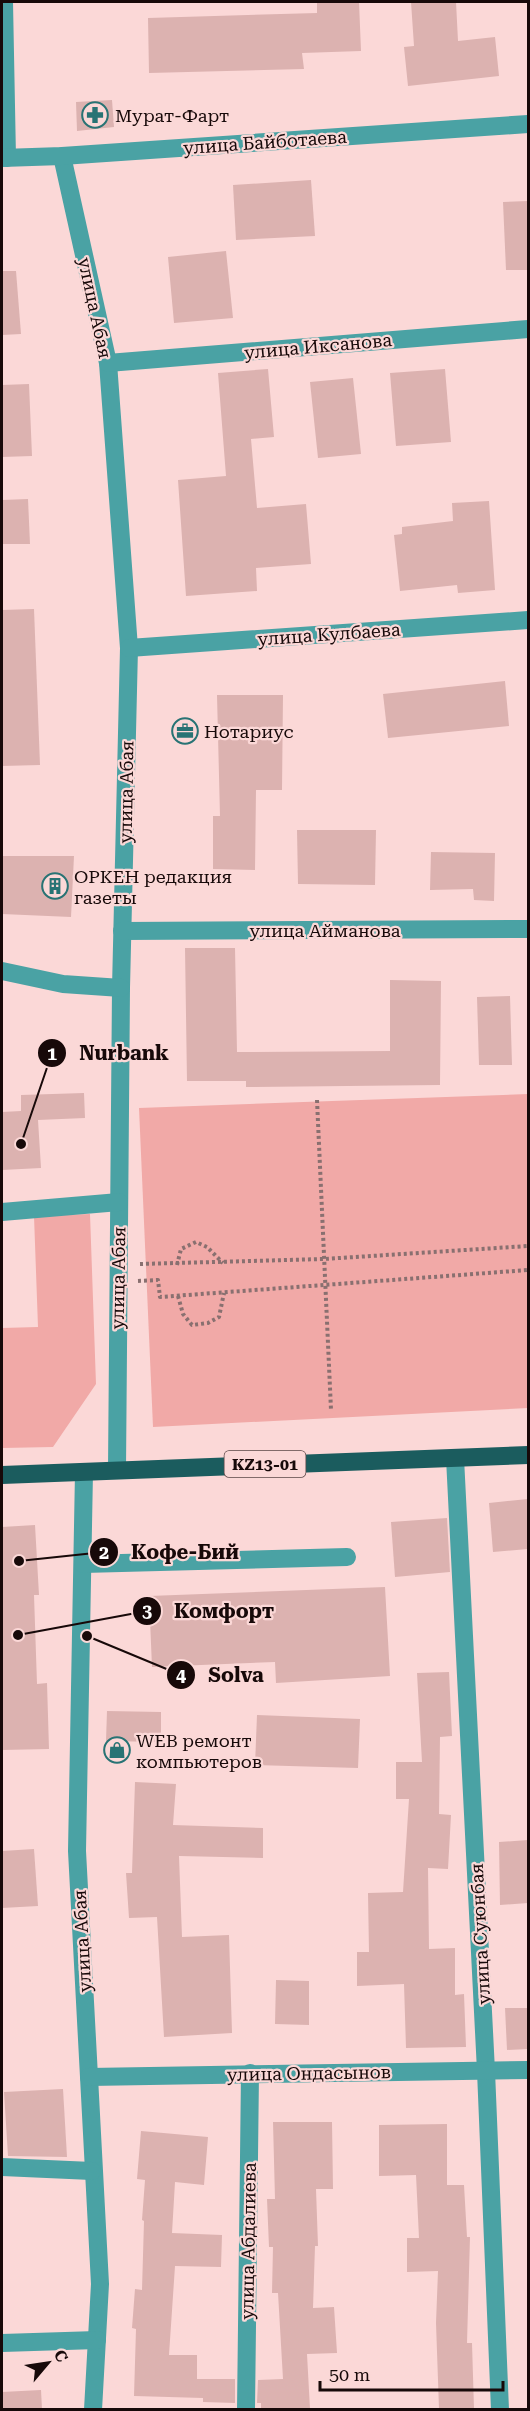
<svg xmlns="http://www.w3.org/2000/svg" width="530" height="2411" font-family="'Roboto Serif',serif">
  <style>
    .green { fill: #f1a9a7 }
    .building { fill: #dcb2b0 }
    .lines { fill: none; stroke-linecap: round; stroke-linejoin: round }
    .path { stroke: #897070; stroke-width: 4; stroke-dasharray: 3 3; stroke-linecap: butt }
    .minor { stroke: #4aa2a4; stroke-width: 18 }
    .major { stroke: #1b5c5e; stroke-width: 18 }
    .labels { text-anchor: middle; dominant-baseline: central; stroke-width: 4.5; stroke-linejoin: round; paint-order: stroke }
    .shield { fill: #fbd8d7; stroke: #5b4747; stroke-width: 1.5 }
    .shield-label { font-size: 16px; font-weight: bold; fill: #170909 }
    .poi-label { font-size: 18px; fill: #170909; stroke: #fbd8d7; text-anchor: start }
    .street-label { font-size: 18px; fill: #170909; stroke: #fbd8d7 }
    .leader { fill: none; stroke: #170909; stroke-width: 2 }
    .callout-dot { fill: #170909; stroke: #fbd8d7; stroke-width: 2 }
    .mark-label { font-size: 18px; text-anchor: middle; font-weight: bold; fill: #fff }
    .callout-label { font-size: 20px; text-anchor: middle; font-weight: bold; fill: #170909; stroke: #fbd8d7; stroke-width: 4.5; stroke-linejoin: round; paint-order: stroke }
  </style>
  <rect width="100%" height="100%" fill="#fbd8d7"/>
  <!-- green -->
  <g class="green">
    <path d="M528,1094v314l-375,19 -14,-319z"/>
    <path d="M90,1214l6,170 -43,63 -51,1v-120l36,-1 -4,-111z"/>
  </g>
  <!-- building -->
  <g class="building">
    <path d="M317,2h42l2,49 -59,2 2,16 -155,4 -1,-55 169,-5z"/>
    <path d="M411,2h45l2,39 37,-4 4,39 -91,10 -4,-39 10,-1z"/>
    <path d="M112,100l2,27 -37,4 -1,-29z"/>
    <path d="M311,180l4,56 -79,4 -3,-55z"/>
    <path d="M528,201v69h-22l-3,-68z"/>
    <path d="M226,251l7,67 -59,5 -6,-66z"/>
    <path d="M2,271h14l5,63 -19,1z"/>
    <path d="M268,369l6,68 -23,2 6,69 49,-4 5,60 -55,4 1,23 -71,5 -8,-116 48,-4 -8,-103z"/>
    <path d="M445,369l6,73 -55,4 -6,-73z"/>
    <path d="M353,378l8,76 -43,4 -8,-76z"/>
    <path d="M29,384l3,72 -30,1v-72z"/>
    <path d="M28,499l2,45h-28v-44z"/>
    <path d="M489,501l6,89 -37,3 -1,-8 -57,6 -6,-56 8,-1v-7l51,-6 -1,-18z"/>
    <path d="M34,609l6,156 -38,1v-156z"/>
    <path d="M505,681l4,45 -121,12 -5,-44z"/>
    <path d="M217,695h66l-1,95h-26l-1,80 -42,-1v-53h7z"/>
    <path d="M297,830h79l-1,55 -77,-1z"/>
    <path d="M431,852l64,1 -1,48 -20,-1 -1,-11 -43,1z"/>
    <path d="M2,856h72l-3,61 -69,-3z"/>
    <path d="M185,948h50l2,104 153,-1v-71l51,1 -1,104 -194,2v-6h-59z"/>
    <path d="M510,996l2,69h-33l-2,-68z"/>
    <path d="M84,1093l1,25 -47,2 3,48 -39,2v-58l19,-1v-16z"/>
    <path d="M528,1499v50l-35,3 -4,-49z"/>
    <path d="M447,1518l3,54 -55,5 -4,-55z"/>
    <path d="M35,1525l4,70h-5l3,89 10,-1 2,66 -47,1v-223z"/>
    <path d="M385,1587l5,89 -114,7 -1,-21 -123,5 -3,-71z"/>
    <path d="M449,1672l3,64 -12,1 -1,77 12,1 -3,54 -20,-1 1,81 26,-1v47l9,-1 2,53 -60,1 -2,-64 -47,2v-34h12l-1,-59 35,-1 6,-93h-13v-37h26l-5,-89z"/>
    <path d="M107,1711l54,1v30l-55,-1z"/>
    <path d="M257,1715l103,4 -2,49 -103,-3z"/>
    <path d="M135,1782l41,2 -3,41 90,3v30l-84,-2 3,81 47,-2 3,98 -68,4 -7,-120 -28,1 -3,-45h6z"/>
    <path d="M528,1840v63l-28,2 -1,-63z"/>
    <path d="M34,1849l4,57 -36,2v-57z"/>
    <path d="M276,1980l33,1v44l-34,-1z"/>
    <path d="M505,2008h23v41l-21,1z"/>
    <path d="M63,2089l4,68 -59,-1 -4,-64z"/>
    <path d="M273,2122h59l1,67h-17l2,57h-3l-2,62 21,-1 3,46 -30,1 3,55h-49v-6h-4l1,-23 25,-1 -5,-86h-6l1,-46h-4l-2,-48h8z"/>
    <path d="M447,2124v61h17l3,52h3l-3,106h5l2,66h-35l-3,-86 2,-52 -31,1v-34h12l-3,-63 -37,1v-51z"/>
    <path d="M141,2131l67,6 -4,48 -29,-3 -3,51 50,2 -1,32 -46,-1 -6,89h28v24h38v24l-32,-1v-4l-69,-2 2,-67 -4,-1 3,-39 7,1 2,-69 -2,-1 3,-40 -8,-1z"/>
    <path d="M41,2390l1,19h-40v-17z"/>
  </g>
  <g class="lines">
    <!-- path -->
    <g class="path">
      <path d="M317,1100l14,310"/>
      <path d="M140,1264l184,-5 204,-13"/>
      <path d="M177,1265l4,-16 15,-7 11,5 16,16"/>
      <path d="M138,1281l20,-1 2,17 368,-27"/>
      <path d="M178,1296l5,18 9,11 16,-2 11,-6 5,-24"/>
    </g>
    <!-- minor -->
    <g class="minor">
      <path d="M4,2l3,156"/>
      <path d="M62,156l46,207 21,285 -8,340 -4,481"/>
      <path d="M2,158l60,-2 466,-32"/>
      <path d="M108,363l420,-34"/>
      <path d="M129,648l399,-28"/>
      <path d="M122,931l406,-2"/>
      <path d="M2,971l61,13 58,4"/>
      <path d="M2,1212l117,-10"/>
      <path d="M455,1458l31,613 14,339"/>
      <path d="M84,1472l-7,379 23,433 -7,126"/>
      <path d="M83,1564l264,-7"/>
      <path d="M89,2077l439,-7"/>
      <path d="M2,2167l90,4"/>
      <path d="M2,2343l95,-3"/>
      <path d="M246,2410l4,-337"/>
    </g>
    <!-- major -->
    <path class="major" d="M2,1475l526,-20"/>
  </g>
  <!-- icons -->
  <defs>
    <g id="pharmacy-ring" transform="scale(1.35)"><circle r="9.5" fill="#fbd8d7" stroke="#287374" stroke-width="1.5"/><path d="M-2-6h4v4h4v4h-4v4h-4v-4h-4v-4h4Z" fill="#287374"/></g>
    <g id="office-ring" transform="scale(1.35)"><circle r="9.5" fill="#fbd8d7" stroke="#287374" stroke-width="1.5"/><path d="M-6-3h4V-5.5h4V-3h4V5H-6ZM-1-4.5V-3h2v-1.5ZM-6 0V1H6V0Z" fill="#287374"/></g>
    <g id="building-ring" transform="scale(1.35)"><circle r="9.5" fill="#fbd8d7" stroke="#287374" stroke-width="1.5"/><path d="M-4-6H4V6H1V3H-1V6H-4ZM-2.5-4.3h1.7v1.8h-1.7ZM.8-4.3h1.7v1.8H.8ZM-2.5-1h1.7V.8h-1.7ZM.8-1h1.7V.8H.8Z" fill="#287374"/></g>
    <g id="shop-ring" transform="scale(1.35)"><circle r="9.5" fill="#fbd8d7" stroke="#287374" stroke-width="1.5"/><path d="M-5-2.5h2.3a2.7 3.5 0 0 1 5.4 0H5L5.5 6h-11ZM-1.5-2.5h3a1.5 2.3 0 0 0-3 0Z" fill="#287374"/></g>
  </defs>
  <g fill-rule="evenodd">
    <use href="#pharmacy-ring" x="95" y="115"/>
    <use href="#office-ring" x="185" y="731"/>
    <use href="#building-ring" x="55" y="886"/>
    <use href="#shop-ring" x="117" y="1750"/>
  </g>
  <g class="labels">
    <!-- shield labels -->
    <rect class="shield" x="224.5" y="1451" width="81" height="26" rx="4.5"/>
    <g class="shield-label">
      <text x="265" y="1464">KZ13-01</text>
    </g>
    <!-- poi labels -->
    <g class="poi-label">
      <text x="115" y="115">Мурат-Фарт</text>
      <text x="204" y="731">Нотариус</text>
      <text x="74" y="876">ОРКЕН редакция<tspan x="74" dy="21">газеты</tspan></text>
      <text x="136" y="1740">WEB ремонт<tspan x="136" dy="21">компьютеров</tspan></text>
    </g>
    <!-- street labels -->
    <g class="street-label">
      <text transform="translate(265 142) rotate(-4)">улица Байботаева</text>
      <text transform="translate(95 308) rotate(78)">улица Абая</text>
      <text transform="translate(318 346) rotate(-5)">улица Иксанова</text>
      <text transform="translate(329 634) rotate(-4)">улица Кулбаева</text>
      <text transform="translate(126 792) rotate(-89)">улица Абая</text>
      <text x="325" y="930">улица Айманова</text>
      <text transform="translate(118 1278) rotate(-89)">улица Абая</text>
      <text transform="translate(480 1934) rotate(-93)">улица Суюнбая</text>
      <text transform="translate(82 1941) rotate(-93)">улица Абая</text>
      <text transform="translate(309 2073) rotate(-1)">улица Ондасынов</text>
      <text transform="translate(248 2241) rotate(-89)">улица Абдалиева</text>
    </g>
  </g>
  <!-- callouts -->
  <path class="leader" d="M21 1144L52 1053M19 1561L104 1552M18 1635L147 1611M87 1636L181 1675"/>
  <g class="callout-dot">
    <circle cx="21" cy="1144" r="6"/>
    <circle cx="19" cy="1561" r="6"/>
    <circle cx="18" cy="1635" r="6"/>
    <circle cx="87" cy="1636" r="6"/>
    <circle cx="52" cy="1053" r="15"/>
    <circle cx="104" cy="1552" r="15"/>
    <circle cx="147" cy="1611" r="15"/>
    <circle cx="181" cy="1675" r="15"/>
  </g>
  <g class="mark-label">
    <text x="52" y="1060">1</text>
    <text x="104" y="1559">2</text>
    <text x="147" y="1617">3</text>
    <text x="181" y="1682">4</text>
  </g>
  <g class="callout-label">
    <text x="124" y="1060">Nurbank</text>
    <text x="185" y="1559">Кофе-Бий</text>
    <text x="224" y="1618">Комфорт</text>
    <text x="236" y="1682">Solva</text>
  </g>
  <!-- border -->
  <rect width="530" height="2411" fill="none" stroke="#170909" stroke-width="6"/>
  <!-- north arrow -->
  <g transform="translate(48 2363) rotate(61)" stroke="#fbd8d7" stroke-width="4.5" paint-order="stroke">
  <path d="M0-4.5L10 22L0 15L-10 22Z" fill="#170909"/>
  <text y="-9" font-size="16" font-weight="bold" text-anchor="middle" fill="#170909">С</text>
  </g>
  <!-- scale -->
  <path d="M320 2381v9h183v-9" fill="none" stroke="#170909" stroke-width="3"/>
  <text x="329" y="2381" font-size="18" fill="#170909" stroke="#fbd8d7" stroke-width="4.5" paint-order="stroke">50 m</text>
</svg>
